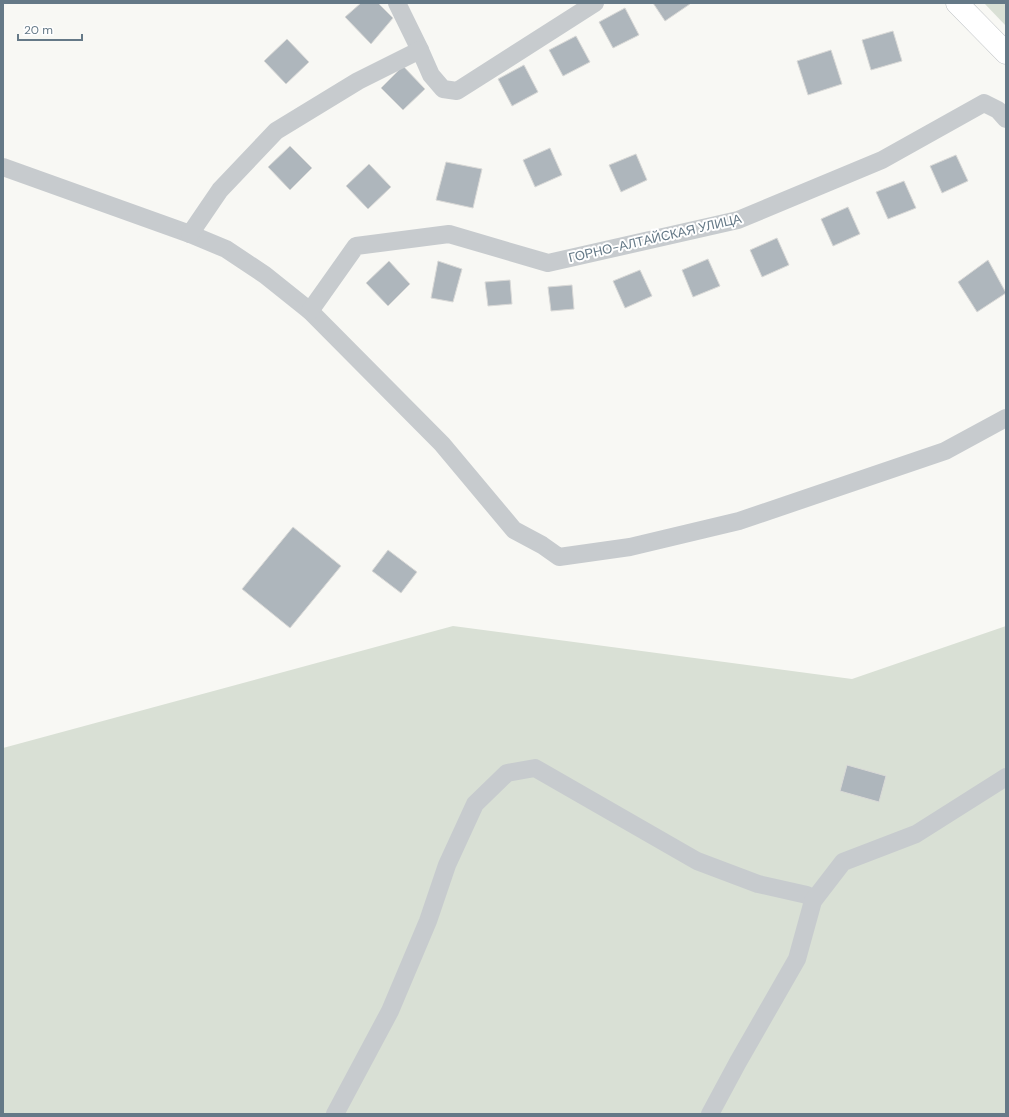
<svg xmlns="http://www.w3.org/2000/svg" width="1009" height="1117" font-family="'DM Sans',sans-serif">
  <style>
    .green { fill: #d9e0d5 }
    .building { fill: #aeb6bc; stroke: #d9d9d7 }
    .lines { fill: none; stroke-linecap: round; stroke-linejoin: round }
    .trunk-casing { stroke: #b9bdc0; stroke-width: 23 }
    .minor { stroke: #c7cbce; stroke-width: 18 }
    .trunk { stroke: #fff; stroke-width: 22 }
    .labels { text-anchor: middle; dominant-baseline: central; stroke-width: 4; stroke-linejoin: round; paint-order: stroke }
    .street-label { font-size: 13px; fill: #657987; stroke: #fff }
  </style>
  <rect width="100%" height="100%" fill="#f8f8f4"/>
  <!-- green -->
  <g class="green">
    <path d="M984,3h22v23z"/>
    <path d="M453,626l399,53 154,-53v488h-1003v-366z"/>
  </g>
  <!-- building -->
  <g class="building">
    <path d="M361,3h17l15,15 -22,26 -26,-27z"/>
    <path d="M653,3h36l1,1 -25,17z"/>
    <path d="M625,8l14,27 -26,13 -14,-26z"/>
    <path d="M893,31l9,30 -31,9 -9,-30z"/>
    <path d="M576,36l14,26 -27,14 -14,-26z"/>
    <path d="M287,39l22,23 -23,22 -22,-23z"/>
    <path d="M831,50l11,34 -34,11 -11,-34z"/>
    <path d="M524,65l14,27 -26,14 -14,-27z"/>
    <path d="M403,66l22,23 -22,21 -22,-22z"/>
    <path d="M290,146l22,22 -22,22 -22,-23z"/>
    <path d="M550,148l12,27 -27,12 -12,-27z"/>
    <path d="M636,154l11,26 -26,12 -12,-27z"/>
    <path d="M956,155l12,26 -26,12 -12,-27z"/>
    <path d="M446,162l36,7 -9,39 -37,-8z"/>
    <path d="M369,164l22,23 -23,22 -22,-23z"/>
    <path d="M904,181l12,27 -28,11 -12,-27z"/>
    <path d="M848,207l12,27 -27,12 -12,-27z"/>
    <path d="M777,238l12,27 -27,12 -12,-27z"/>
    <path d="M708,259l12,27 -27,11 -11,-27z"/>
    <path d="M988,260l18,33 -29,19 -19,-30z"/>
    <path d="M389,261l21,23 -22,22 -22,-23z"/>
    <path d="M438,261l24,8 -9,33 -22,-4z"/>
    <path d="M640,270l12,26 -27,12 -12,-27z"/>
    <path d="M510,280l2,24 -24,2 -3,-24z"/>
    <path d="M572,285l2,24 -23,2 -3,-24z"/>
    <path d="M293,527l48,39 -51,62 -48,-39z"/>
    <path d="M388,550l29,22 -16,21 -29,-22z"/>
    <path d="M847,765l39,11 -7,26 -39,-11z"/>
  </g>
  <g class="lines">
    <!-- trunk casing -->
    <g class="trunk-casing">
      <path id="trunk" d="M957,3l49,50"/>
    </g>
    <!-- minor -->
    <g class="minor">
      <path d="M397,3l23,47"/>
      <path d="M3,167l187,67 36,15 39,26 45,36 132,133 72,86 28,15 17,12 71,-10 109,-26 206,-70 61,-33"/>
      <path d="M190,234l30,-44 56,-59 82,-50 62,-31 11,25 12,14 14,2 138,-88"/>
      <path d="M310,311l46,-65 93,-12 99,29 190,-43 144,-60 102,-57 14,7 8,9"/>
      <path d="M335,1114l55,-103 38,-90 19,-56 28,-61 32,-31 28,-5 162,93 61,23 49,11 6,6"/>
      <path d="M710,1114l28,-52 59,-103 16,-58 30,-39 73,-28 90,-57"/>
    </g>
    <!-- trunk -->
    <use href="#trunk" class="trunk"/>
  </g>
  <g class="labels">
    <!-- street labels -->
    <g class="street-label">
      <text transform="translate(655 238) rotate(-13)">ГОРНО-АЛТАЙСКАЯ УЛИЦА</text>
    </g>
  </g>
  <!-- border -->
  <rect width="1009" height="1117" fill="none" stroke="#657987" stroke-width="8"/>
  <!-- scale -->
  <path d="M18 34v6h64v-6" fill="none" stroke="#657987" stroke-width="2"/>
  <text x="24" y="34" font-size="12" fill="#657987" stroke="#ffffff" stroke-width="3" paint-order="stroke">20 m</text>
</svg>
